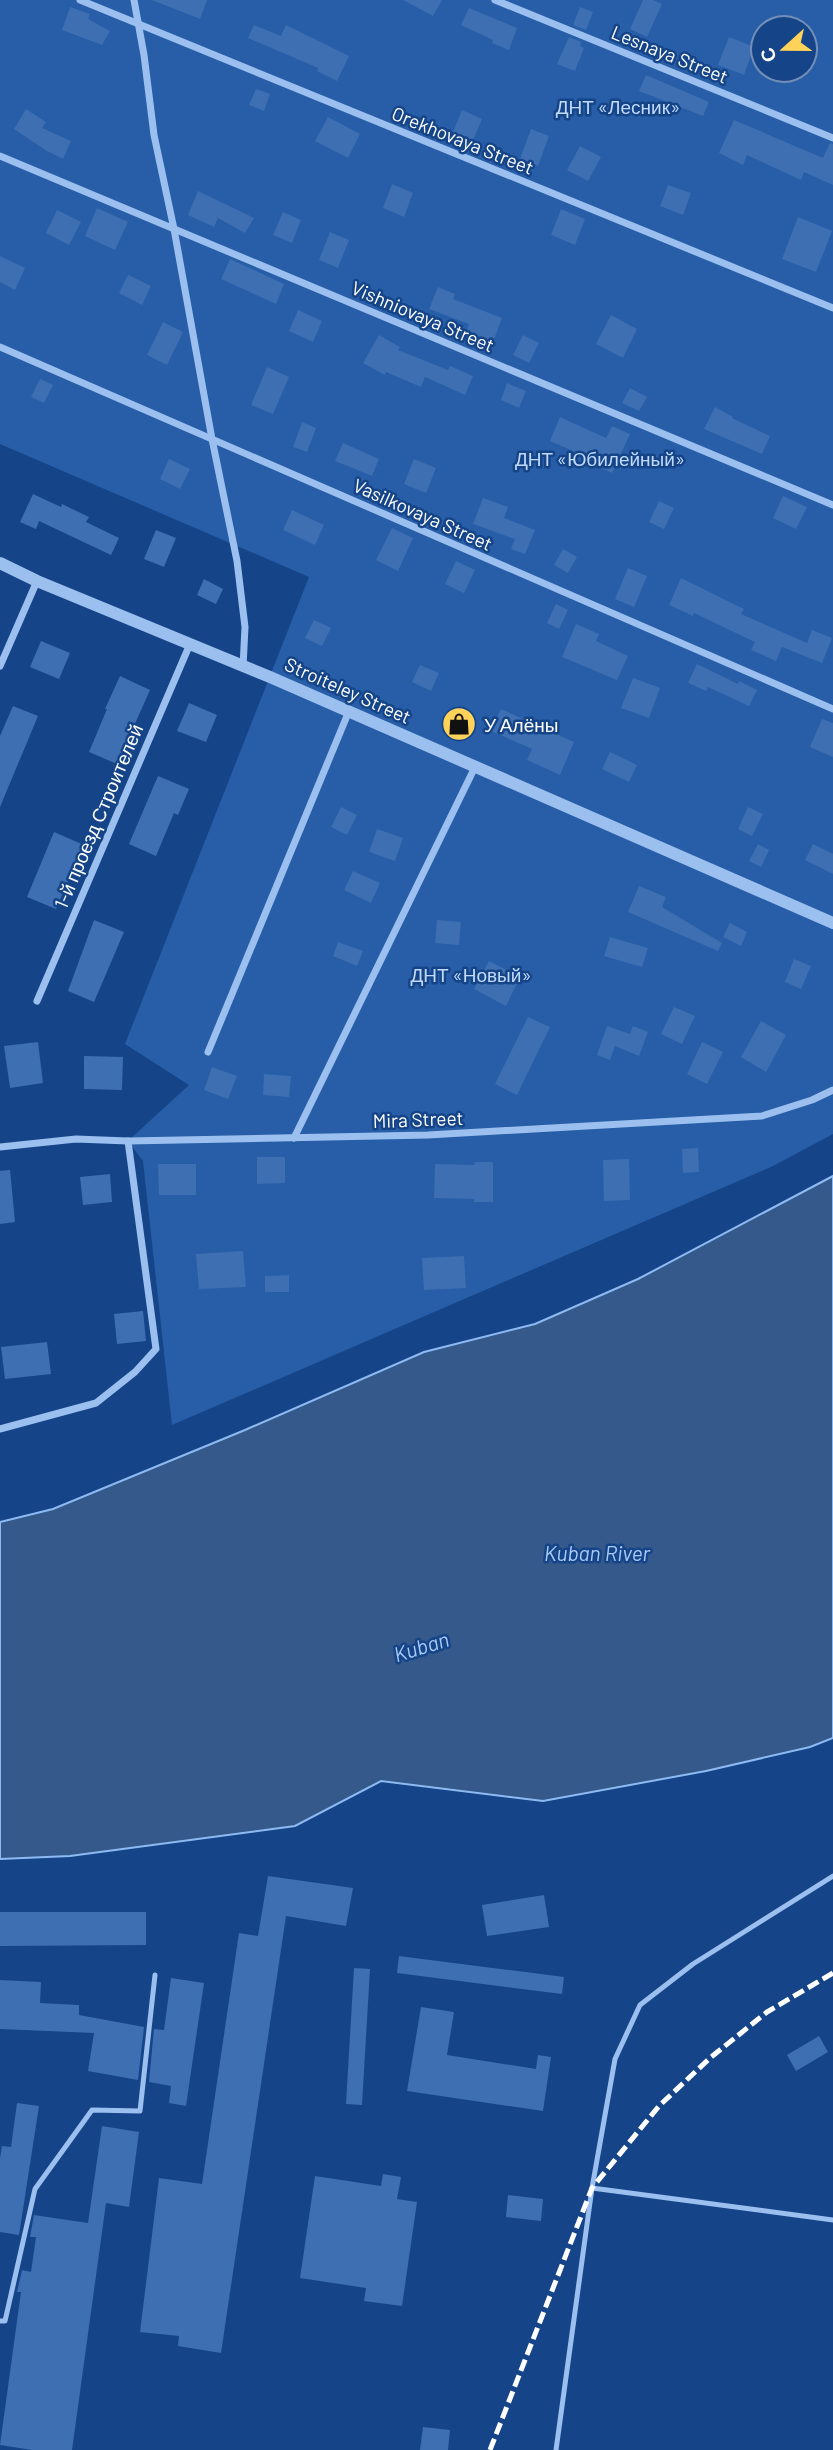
<svg xmlns="http://www.w3.org/2000/svg" width="833" height="2450" font-family="Barlow,sans-serif">
  <style>
    .green { fill: #275ea7; fill-rule: evenodd }
    .water { fill: #35598b; stroke: #8dbaf2; stroke-width: 2 }
    .building { fill: #3d6fb2 }
    .lines { fill: none; stroke-linecap: round; stroke-linejoin: round }
    .service { stroke: #9bbfef; stroke-width: 5 }
    .minor { stroke: #9bbfef; stroke-width: 7 }
    .tertiary { stroke: #9bbfef; stroke-width: 12 }
    .rail { stroke: #fff; stroke-width: 5; stroke-dasharray: 12 5; stroke-linecap: butt }
    .labels { text-anchor: middle; dominant-baseline: central; stroke-width: 5; stroke-linejoin: round; paint-order: stroke }
    .street-label { font-size: 19px; fill: #fff; stroke: #154588 }
    .park-label { font-size: 19px; fill: #c1dafb; stroke: #154588 }
    .poi-label { font-size: 19px; fill: #fff; stroke: #154588; text-anchor: start }
    .water-label { font-size: 21px; font-style: italic; fill: #a7caf6; stroke: #154588 }
  </style>
  <rect width="100%" height="100%" fill="#154588"/>
  <!-- green -->
  <path class="green" d="M0,0h833v1134l-60,32 -601,259 -29,-264 -15,-20 61,-56 -64,-41 184,-467 -309,-133zM763,28h42v42h-42z"/>
  <!-- water -->
  <path class="water" d="M833,1176v562l-23,9 -104,24 -163,30 -162,-20 -86,45 -225,30 -70,3v-337l53,-13 192,-79 179,-78 111,-28 103,-45z"/>
  <!-- building -->
  <g class="building">
    <path d="M152,0h55l-7,19z"/>
    <path d="M403,0h39l-9,16z"/>
    <path d="M643,0h10l9,4 -15,33 -17,-8z"/>
    <path d="M70,7l20,7 -2,5 22,12 -8,14 -40,-15z"/>
    <path d="M580,7l13,5 -7,18 -13,-5z"/>
    <path d="M469,8l48,20 -8,22 -17,-7 1,-3 -32,-15z"/>
    <path d="M254,25l27,11 5,-11 63,31 -12,25 -20,-10 1,-3 -70,-30z"/>
    <path d="M569,37l12,5 -1,4 4,2 -9,23 -18,-7z"/>
    <path d="M729,37l25,10 -10,28 -26,-10z"/>
    <path d="M646,75l63,27 -6,14 -64,-25z"/>
    <path d="M256,89l14,5 -6,17 -15,-6z"/>
    <path d="M26,109l20,13 -4,6 29,13 -8,18 -16,-8 -33,-22z"/>
    <path d="M462,110l20,9 -9,21 -20,-8z"/>
    <path d="M328,117l32,17 -12,24 -33,-17z"/>
    <path d="M734,120l89,38 7,-15 3,1v41l-29,-13 -3,8 -54,-25 -4,10 -24,-12z"/>
    <path d="M531,129l18,7 -11,30 -18,-7z"/>
    <path d="M580,146l21,11 -13,24 -21,-11z"/>
    <path d="M392,184l21,9 -9,24 -21,-9z"/>
    <path d="M668,185l23,8 -8,22 -23,-9z"/>
    <path d="M198,191l56,27 -9,15 -27,-15 -4,9 -26,-12z"/>
    <path d="M97,208l31,14 -13,28 -30,-14z"/>
    <path d="M561,209l24,10 -10,26 -24,-10z"/>
    <path d="M57,210l24,12 -12,23 -23,-12z"/>
    <path d="M283,212l18,8 -9,23 -19,-8z"/>
    <path d="M798,217l34,14 -16,41 -34,-13z"/>
    <path d="M330,232l19,8 -11,28 -19,-8z"/>
    <path d="M0,256l25,12 -10,22 -15,-8z"/>
    <path d="M230,259l54,25 -8,20 -55,-25z"/>
    <path d="M128,275l23,11 -9,19 -23,-12z"/>
    <path d="M438,287l17,7 -2,5 49,19 -10,27 -27,-10 4,-11 -40,-15z"/>
    <path d="M298,310l24,11 -9,21 -24,-11z"/>
    <path d="M611,315l26,14 -14,29 -27,-14z"/>
    <path d="M163,322l20,10 -16,33 -20,-10z"/>
    <path d="M379,335l21,12 -2,3 50,20 2,-4 23,10 -8,19 -40,-18 -4,10 -35,-15 -1,3 -22,-12z"/>
    <path d="M523,335l16,8 -10,20 -16,-8z"/>
    <path d="M267,367l22,10 -16,37 -22,-9z"/>
    <path d="M40,379l13,6 -9,18 -13,-6z"/>
    <path d="M507,383l19,8 -7,17 -18,-8z"/>
    <path d="M630,388l17,9 -8,14 -17,-8z"/>
    <path d="M715,407l18,10 -1,1 38,18 -8,18 -58,-25z"/>
    <path d="M560,417l46,21 6,-12 18,8 -18,39 -18,-8 2,-4 -46,-20z"/>
    <path d="M302,422l14,6 -9,24 -14,-5z"/>
    <path d="M343,443l36,16 -7,17 -37,-15z"/>
    <path d="M169,459l21,10 -10,20 -20,-10z"/>
    <path d="M414,459l22,9 -10,25 -22,-9z"/>
    <path d="M33,494l28,13 1,-3 27,13 -3,5 33,16 -8,17 -72,-34 -3,8 -16,-7z"/>
    <path d="M783,496l24,11 -11,22 -23,-11z"/>
    <path d="M483,498l25,9 -4,11 31,12 -10,24 -14,-5 4,-10 -42,-15z"/>
    <path d="M659,501l15,7 -10,21 -15,-7z"/>
    <path d="M292,510l32,15 -9,20 -32,-15z"/>
    <path d="M392,528l21,10 -15,33 -22,-11z"/>
    <path d="M156,530l20,8 -12,29 -20,-8z"/>
    <path d="M563,549l14,8 -9,16 -14,-8z"/>
    <path d="M456,561l19,9 -11,23 -19,-9z"/>
    <path d="M628,568l19,8 -13,31 -19,-8z"/>
    <path d="M681,578l63,31 -3,5 66,29 5,-13 20,8 -10,25 -40,-16 -6,14 -25,-11 4,-8 -61,-29 -1,3 -24,-11z"/>
    <path d="M204,579l19,10 -7,15 -19,-9z"/>
    <path d="M556,604l12,6 -9,19 -12,-6z"/>
    <path d="M314,620l17,8 -9,18 -17,-8z"/>
    <path d="M576,624l23,10 -3,7 32,15 -11,24 -55,-23z"/>
    <path d="M41,641l29,12 -11,26 -29,-12z"/>
    <path d="M697,664l41,20 1,-3 18,9 -8,16 -41,-19 -2,4 -18,-8z"/>
    <path d="M420,665l19,8 -8,18 -19,-9z"/>
    <path d="M120,676l30,14 -33,74 -28,-12 18,-43h-2z"/>
    <path d="M633,678l27,10 -11,30 -28,-10z"/>
    <path d="M189,703l28,12 -11,27 -29,-11z"/>
    <path d="M13,706l25,10 -38,91v-71z"/>
    <path d="M501,709l73,33 -14,33 -33,-15 5,-11 -41,-18z"/>
    <path d="M822,719l11,4v34l-23,-10z"/>
    <path d="M610,752l27,13 -8,17 -27,-13z"/>
    <path d="M158,776l31,13 -11,26 -4,-2 -18,43 -27,-12z"/>
    <path d="M341,807l16,8 -10,20 -16,-8z"/>
    <path d="M748,807l15,7 -11,22 -14,-7z"/>
    <path d="M377,829l26,9 -8,23 -26,-9z"/>
    <path d="M54,832l30,13 -28,64 -29,-12z"/>
    <path d="M758,844l11,6 -8,17 -12,-6z"/>
    <path d="M813,844l20,10v20l-28,-14z"/>
    <path d="M353,871l27,12 -9,20 -27,-13z"/>
    <path d="M639,886l27,11 -4,10 60,36 -4,8 -90,-39z"/>
    <path d="M94,920l30,12 -30,70 -26,-11z"/>
    <path d="M437,920l24,2 -2,23 -24,-2z"/>
    <path d="M730,923l17,9 -6,14 -18,-9z"/>
    <path d="M610,937l38,11 -6,19 -38,-11z"/>
    <path d="M338,942l25,9 -6,15 -24,-10z"/>
    <path d="M794,959l17,7 -10,23 -16,-7z"/>
    <path d="M489,961l31,16 -14,29 -32,-17z"/>
    <path d="M674,1007l21,9 -13,28 -21,-10z"/>
    <path d="M528,1017l22,10 -33,68 -22,-11z"/>
    <path d="M761,1021l25,14 -20,37 -25,-15z"/>
    <path d="M607,1026l23,8 3,-8 15,6 -9,24 -24,-10 -5,14 -13,-5z"/>
    <path d="M38,1042l5,41 -33,5 -6,-42z"/>
    <path d="M702,1042l21,10 -16,32 -20,-10z"/>
    <path d="M84,1056l39,1 -1,33 -38,-1z"/>
    <path d="M212,1067l25,9 -9,23 -24,-9z"/>
    <path d="M264,1074l27,2 -2,21 -26,-2z"/>
    <path d="M698,1148l1,24 -16,1 -1,-24z"/>
    <path d="M257,1157h28v26l-28,1z"/>
    <path d="M629,1159l1,41 -26,1 -1,-41z"/>
    <path d="M475,1162h18v40h-19v-3l-40,-1 1,-34 39,1z"/>
    <path d="M158,1164h38v31h-37z"/>
    <path d="M10,1170l5,52 -15,2v-53z"/>
    <path d="M110,1174l2,28 -29,3 -3,-28z"/>
    <path d="M243,1251l3,36 -47,2 -3,-35z"/>
    <path d="M464,1256l2,32 -42,2 -2,-32z"/>
    <path d="M289,1275v17h-24v-16z"/>
    <path d="M143,1311l3,30 -29,3 -3,-30z"/>
    <path d="M47,1342l4,32 -46,5 -4,-32z"/>
    <path d="M268,1876l85,12 -7,38 -60,-10 -65,437 -43,-7 1,-10 -39,-4 19,-154 43,6 37,-251 19,3z"/>
    <path d="M544,1895l5,32 -62,9 -5,-31z"/>
    <path d="M0,1912h146v33l-146,1z"/>
    <path d="M399,1956l165,21 -2,17 -165,-21z"/>
    <path d="M354,1968l16,1 -8,136 -16,-1z"/>
    <path d="M171,1978l33,5 -18,123 -17,-3 2,-17 -22,-4 5,-53 10,1z"/>
    <path d="M0,1980l41,2 -1,21 39,2v10l65,12 -6,53 -50,-9 6,-38 -94,-4z"/>
    <path d="M421,2007l33,5 -7,43 89,14 2,-14 13,2 -8,54 -136,-20z"/>
    <path d="M819,2036l9,16 -32,19 -9,-16z"/>
    <path d="M17,2103l22,3 -20,129 -19,-3v-74l2,-12 9,1z"/>
    <path d="M102,2126l37,6 -10,75 -23,-4 -34,247h-40l-32,-5 21,-153h-4l5,-22 9,2 5,-35h-6l4,-22 54,8z"/>
    <path d="M383,2174l18,3 -4,22 20,3 -15,104 -38,-5 2,-13 -66,-10 15,-102 66,10z"/>
    <path d="M508,2195l35,4 -2,22 -35,-4z"/>
    <path d="M423,2427l27,3 -2,20h-28z"/>
  </g>
  <g class="lines">
    <!-- service -->
    <g class="service">
      <path d="M592,2188l241,32"/>
      <path d="M0,2321h5l30,-132 57,-79 48,1 15,-136"/>
      <path d="M556,2450l36,-262 23,-129 25,-54 53,-41 140,-88"/>
    </g>
    <!-- minor -->
    <g class="minor">
      <path d="M80,0l753,308"/>
      <path d="M134,0l10,55 10,80 20,94 38,210 25,122 8,66 -2,40"/>
      <path d="M495,0l338,138"/>
      <path d="M0,156l833,349"/>
      <path d="M0,347l833,362"/>
      <path d="M0,666l37,-85"/>
      <path d="M37,1001l153,-357"/>
      <path d="M208,1052l141,-341"/>
      <path d="M294,1138l181,-371"/>
      <path d="M0,1147l76,-8 52,2 300,-6 334,-19 50,-16 21,-10"/>
      <path d="M0,1429l96,-26 39,-31 21,-23 -28,-208"/>
    </g>
    <!-- tertiary -->
    <path class="tertiary" d="M0,563l37,18 233,96 563,246"/>
    <!-- rail -->
    <path class="rail" d="M490,2450l102,-262 67,-82 51,-48 57,-46 66,-39"/>
  </g>
  <!-- icons -->
  <defs>
    <g id="shop-disc" transform="scale(1.75)"><circle r="9.5" fill="#ffd259" stroke="#154588"/><path d="M-5-2.5h2.3a2.7 3.5 0 0 1 5.4 0H5L5.5 6h-11ZM-1.5-2.5h3a1.5 2.3 0 0 0-3 0Z" fill="#111"/></g>
  </defs>
  <g fill-rule="evenodd">
    <use href="#shop-disc" x="459" y="724"/>
  </g>
  <g class="labels">
    <!-- street labels -->
    <g class="street-label">
      <text transform="translate(670 54) rotate(22)">Lesnaya Street</text>
      <text transform="translate(463 140) rotate(22)">Orekhovaya Street</text>
      <text transform="translate(423 316) rotate(23)">Vishniovaya Street</text>
      <text transform="translate(423 514) rotate(24)">Vasilkovaya Street</text>
      <text transform="translate(348 690) rotate(24)">Stroiteley Street</text>
      <text transform="translate(98 816) rotate(-67)">1-й проезд Строителей</text>
      <text transform="translate(418 1119) rotate(-2)">Mira Street</text>
    </g>
    <!-- park labels -->
    <g class="park-label">
      <text x="618" y="106">ДНТ «Лесник»</text>
      <text x="600" y="458">ДНТ «Юбилейный»</text>
      <text x="471" y="974">ДНТ «Новый»</text>
    </g>
    <!-- poi labels -->
    <g class="poi-label">
      <text x="484" y="724">У Алёны</text>
    </g>
    <!-- water labels -->
    <g class="water-label">
      <text x="597" y="1552">Kuban River</text>
      <text transform="translate(421 1646) rotate(-17)">Kuban</text>
    </g>
  </g>
  <!-- north arrow -->
  <g transform="translate(784 49) rotate(249)"><circle r="33" fill="#154588" stroke="#738fb8" stroke-width="2"/>
  <path d="M0-5L12 26L0 18L-12 26Z" fill="#ffd259"/>
  <text y="-10" font-size="19" font-weight="bold" text-anchor="middle" fill="#ffffff">С</text>
  </g>
</svg>
